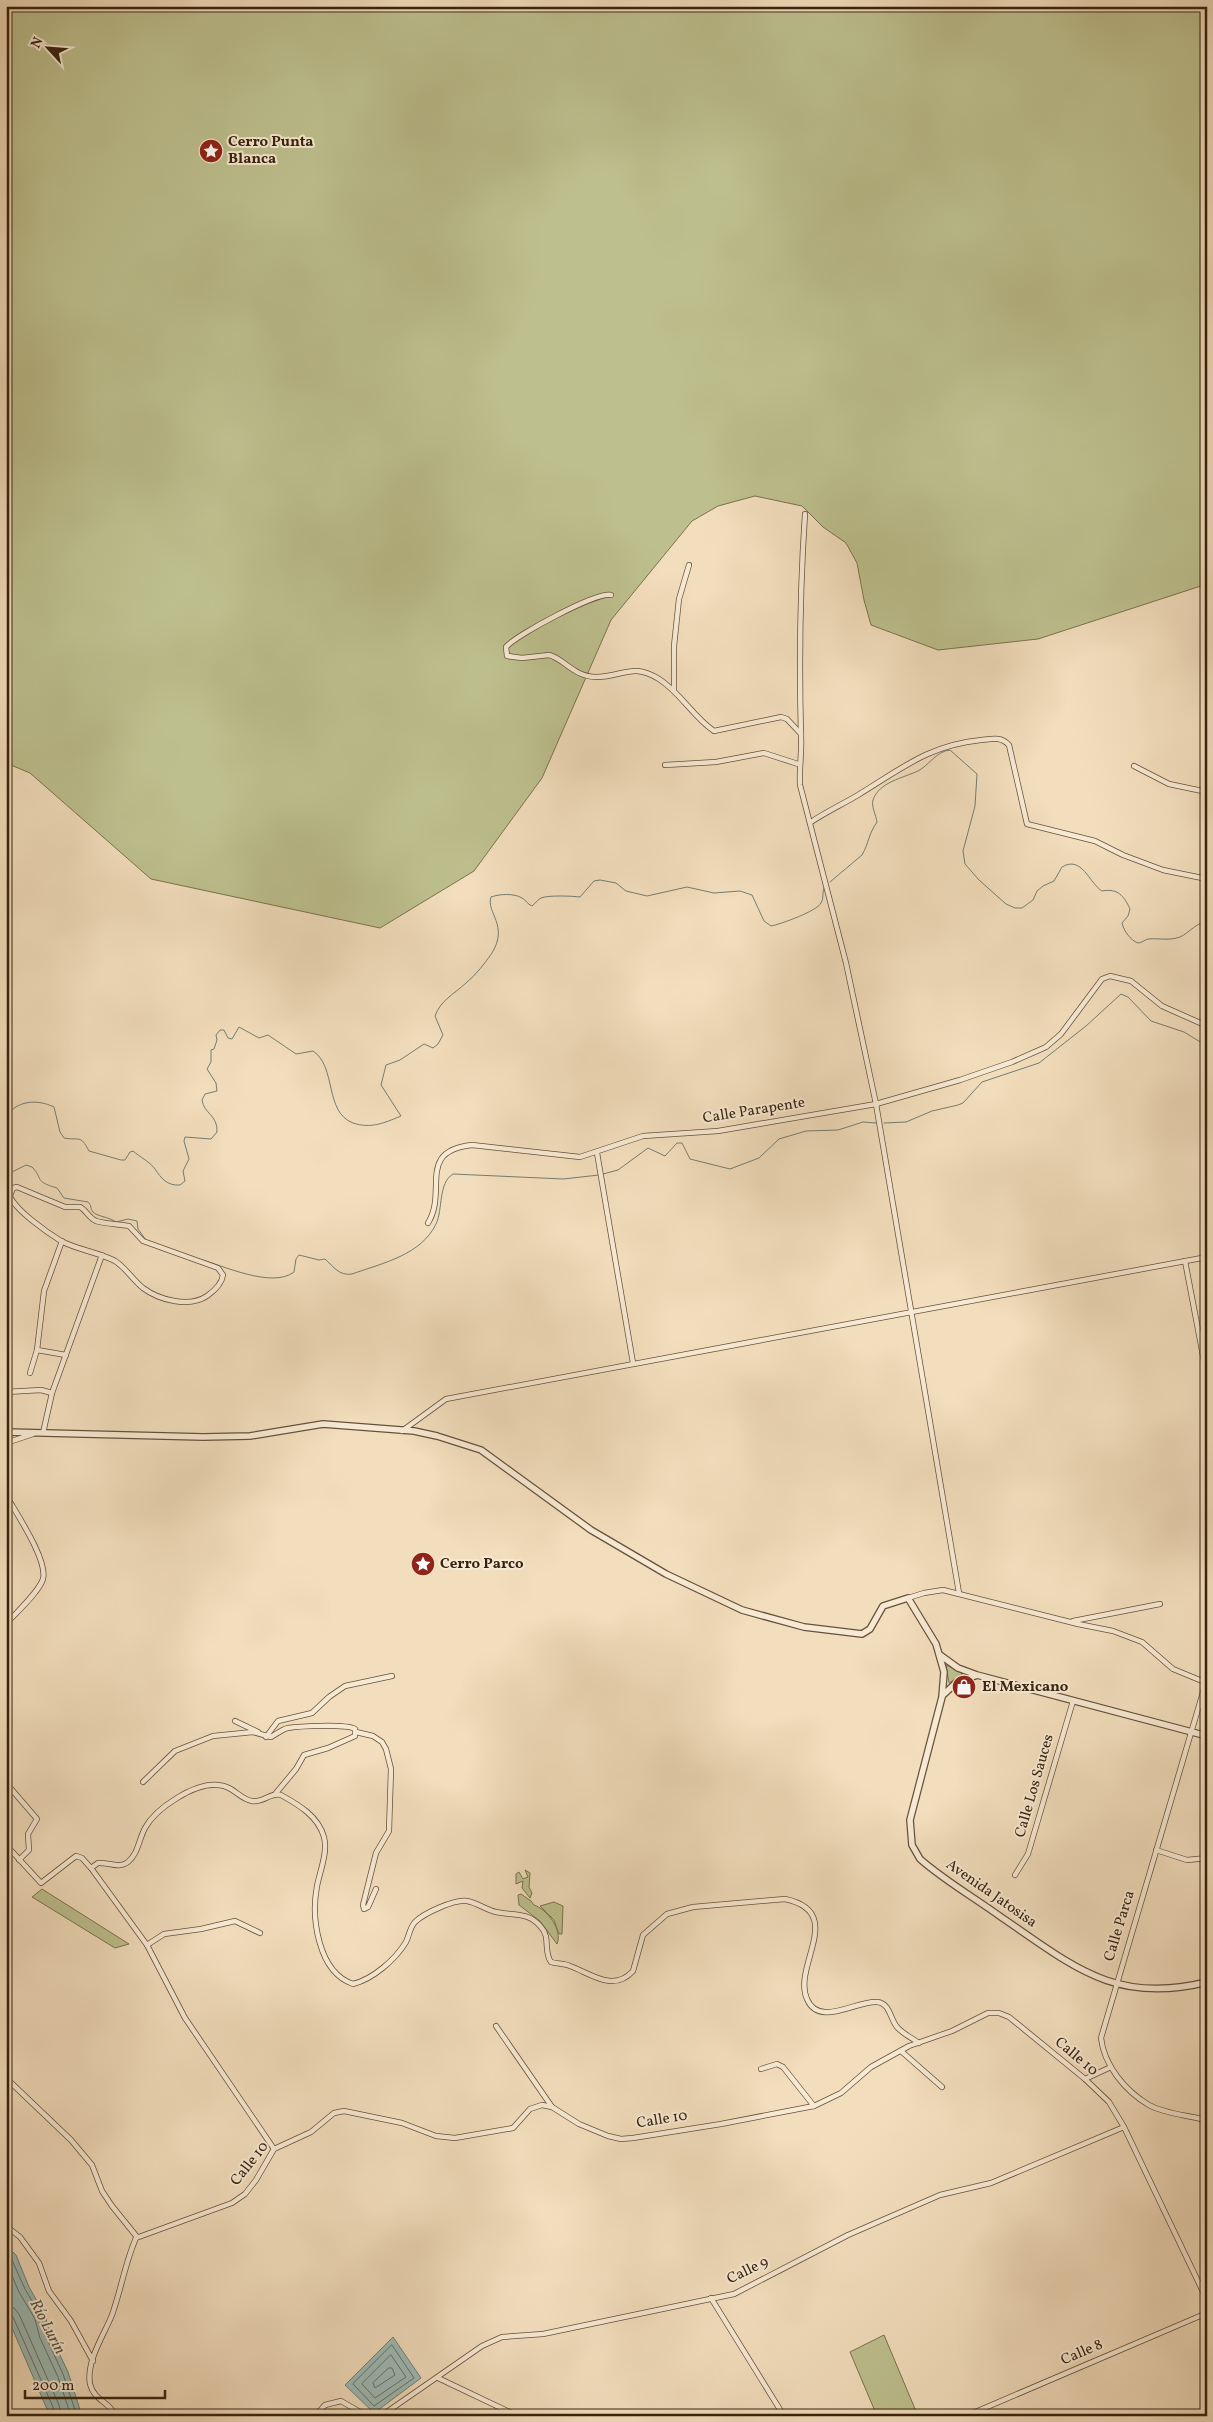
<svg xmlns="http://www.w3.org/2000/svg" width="1213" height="2422" font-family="Vollkorn,serif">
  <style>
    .green { fill: #bdc08e; stroke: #7a724e }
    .water { fill: #9cbbb7; stroke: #737e73 }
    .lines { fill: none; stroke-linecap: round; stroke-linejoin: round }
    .shore { stroke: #696f62; stroke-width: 1 }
    .stream { stroke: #737e73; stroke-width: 1 }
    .minor-casing { stroke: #65523a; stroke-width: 6 }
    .tertiary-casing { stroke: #65523a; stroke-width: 8 }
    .minor { stroke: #f7e9d3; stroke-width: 4.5 }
    .tertiary { stroke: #f7e9d3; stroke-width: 5.5 }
    .labels { text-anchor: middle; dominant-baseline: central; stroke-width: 4; stroke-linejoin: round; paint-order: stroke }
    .poi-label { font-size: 15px; font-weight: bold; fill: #36230e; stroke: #f7e9d3; text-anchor: start }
    .street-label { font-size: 15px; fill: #36230e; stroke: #f7e9d3 }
    .water-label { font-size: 16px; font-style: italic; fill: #555141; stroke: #f7e9d3 }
  </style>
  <rect width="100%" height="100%" fill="#f2ddbc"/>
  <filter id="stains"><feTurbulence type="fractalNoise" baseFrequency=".004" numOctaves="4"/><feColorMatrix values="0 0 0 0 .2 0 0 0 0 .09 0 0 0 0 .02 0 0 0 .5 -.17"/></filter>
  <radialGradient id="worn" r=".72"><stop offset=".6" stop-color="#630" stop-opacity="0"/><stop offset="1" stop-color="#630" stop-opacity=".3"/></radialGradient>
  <!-- green -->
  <g class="green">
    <path d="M6,6h1201v578l-169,55 -100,11 -67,-25 -7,-25 -7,-37 -11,-20 -23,-16 -21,-21 -47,-10 -37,10 -26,15 -81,99 -69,158 -68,93 -94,57 -229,-49 -121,-106 -24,-10z"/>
    <path d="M946,1665l15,7 1,3 -13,8z"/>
    <path d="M525,1870l5,3 -1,14 3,6 -2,5 -8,-10 1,-7 -7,3v-10l3,-2 4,7 5,-2z"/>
    <path d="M42,1889l87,55 -14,4 -83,-51z"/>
    <path d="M521,1894l10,7 3,4c13,4 29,25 23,39l-17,-23 -21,-16 -1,-10z"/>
    <path d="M554,1902l9,4 -1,28h-3l-5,-14 -14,-14z"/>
    <path d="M884,2335l34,81h-41l-27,-64z"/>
  </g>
  <!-- water -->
  <g class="water">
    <path d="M6,2245l10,10 13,32 16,28 5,19 18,38 14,44h-32l-44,-102z"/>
    <path d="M393,2337l28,41 -47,35 -29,-28z"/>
  </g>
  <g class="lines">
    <!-- shore -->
    <g class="shore">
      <path d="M6,2252l5,6 14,31 16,27 4,19 18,39 14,42"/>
      <path d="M6,2262l13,30 16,27 5,19 18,39 13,39"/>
      <path d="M6,2307l8,1 5,6 40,91 2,11"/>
      <path d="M6,2313l7,4 40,90 2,9"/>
      <path d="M392,2345l22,33 -40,28 -21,-22z"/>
      <path d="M391,2355l15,22 -31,21 -13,-14z"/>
      <path d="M389,2368h3l3,7 -20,13 -2,-5z"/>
    </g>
    <!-- stream -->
    <g class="stream">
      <path d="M830,882l32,-27c7,-12 6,-20 15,-33 -1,-7 -6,-16 -4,-22 6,-18 30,-22 45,-29 11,-6 19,-20 32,-21l27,24 -2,32 -12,45 2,13 14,16 27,24 9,4h7l11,-8 4,-9 6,-5 11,-5 8,-14c20,-12 27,16 40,24 16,-3 22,5 28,18l-2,7 -6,7c2,8 8,17 16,20 4,0 6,-3 10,-4 11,-1 21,2 32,-2 9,-4 18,-16 27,-15"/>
      <path d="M6,1116c12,-16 31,-17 48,-9l6,25 4,6c16,3 16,-4 25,13l32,9h4l5,-8 3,-1c7,6 17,11 22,18 6,9 12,17 25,16l5,-4 -2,-10 6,-12 -5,-18 1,-4 26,2 6,-7c1,-17 -13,-18 -15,-32l3,-6 12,-3 -1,-8 -9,-14 4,-7v-12l3,-1 3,-9 -1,-5 4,-5h4l4,8 4,1 7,-12 20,11 9,-3 28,19 17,-3c24,16 11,61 40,72 18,6 31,0 48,-7l-20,-31 5,-20 14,-5 24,-16 9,4 5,-4 5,-9 -8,-19c5,-15 19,-22 31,-33 10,-8 19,-20 26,-30 17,-28 -6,-40 -1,-56 8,-3 23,-4 31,1 4,2 5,6 10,8 3,-2 5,-6 9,-8 7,-3 31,-2 39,-1l14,-16 6,-1 16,3 10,8 21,5 40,-9 27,6 26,-2 12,4 12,26 7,5c10,-2 46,-15 50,-23 3,-4 1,-10 3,-15"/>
      <path d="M884,1123l22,-1 26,-11 26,-6 5,-2 19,-21 57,-19 47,-37 35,-32 7,3 23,24 33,11 18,11h5"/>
      <path d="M603,1174l15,-4 30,-22 17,8 12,-13h5l8,16 40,10 29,-11 20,-19 27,-8 32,-1 25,-8 13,1"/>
      <path d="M6,1175l20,-10 6,2c12,12 1,14 25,21l7,10 24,4c4,3 2,7 5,10 3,4 16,5 23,10l12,-3 9,2 1,8 8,11"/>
      <path d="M199,1259c23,6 73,30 95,13l2,-13 3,-4 20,5 6,-1c9,8 14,17 27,15 31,-11 69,-19 84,-50 7,-14 2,-41 17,-50l110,5 36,-4"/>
    </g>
    <!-- minor casing -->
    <g class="minor-casing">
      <g id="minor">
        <path d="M805,514c-5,74 -6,147 -4,222 1,17 -2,32 -1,49l46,178 30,141 83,489"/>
        <path d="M611,595c-15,-3 -95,40 -105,52l1,9 15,2 27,-3c16,4 23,21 47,22 27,0 36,-15 63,2 22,14 34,38 55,52l67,-14 6,2 14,15"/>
        <path d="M674,690v-44l5,-47 10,-34"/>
        <path d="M665,765l51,-3 48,-9 34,11"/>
        <path d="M1134,766l35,18 38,8"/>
        <path d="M811,822c15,-10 32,-18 47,-27 43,-26 71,-50 123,-55 11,-1 20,-4 28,5l18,79 68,17 28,14 40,15 44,9"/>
        <path d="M597,1153l36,210"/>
        <path d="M17,1187l48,20h15c6,3 9,11 16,14 9,3 23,3 33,5l14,15 75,27 5,7c-1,8 -9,16 -16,21 -18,12 -48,4 -64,-8 -10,-8 -17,-20 -28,-27 -17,-9 -37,-11 -54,-20 -13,-8 -46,-31 -51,-45l3,-8z"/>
        <path d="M428,1223c20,-32 -12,-72 44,-78l108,12 63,-21 75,-5 158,-27 84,-24 52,-18 34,-15 15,-13 41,-55 8,-3 21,5 31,25 45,20"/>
        <path d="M1185,1261l19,100"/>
        <path d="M37,1350l29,5"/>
        <path d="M30,1373l7,-23 7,-59 18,-50"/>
        <path d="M6,1392l35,-2 11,3 50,-138"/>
        <path d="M402,1431l44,-32 761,-142"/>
        <path d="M43,1433l9,-40"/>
        <path d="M6,1443l27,-9"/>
        <path d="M6,1495c10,18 42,65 37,84 -4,13 -27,34 -37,45"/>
        <path d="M908,1598l16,-5 19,-3 135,34 35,7 29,11 31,27 34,14"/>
        <path d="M1073,1621l87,-17"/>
        <path d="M1206,1682l-105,356c3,27 24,53 48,67 14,8 36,10 52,14h6"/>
        <path d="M235,1721l23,11"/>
        <path d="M356,1732l17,4 9,6 4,7 5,20 -2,62 -13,22 -13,52 1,4 4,-2 8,-18"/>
        <path d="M266,1737l12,-16 34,-8 17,-16 16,-11 47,-10"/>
        <path d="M143,1782l32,-31 38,-15 40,-4 18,5c6,-3 11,-8 17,-9 12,-2 58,-4 67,1v7l-27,12 -24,7 -8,14 -20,24"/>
        <path d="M6,1783l31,36 -9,15 1,16 -10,10"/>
        <path d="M6,1845l35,38 35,-27 6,2 9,10 56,77 38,73 89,131"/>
        <path d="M1156,1850l31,10 20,-2"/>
        <path d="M91,1868l7,-5c10,-1 21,6 30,-1 10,-8 11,-23 17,-34 11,-20 49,-45 73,-43 16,1 21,14 34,16 11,2 19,-9 29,-6 18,10 37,21 43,42 4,15 -4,34 -7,49 -6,32 1,86 36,98 20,-5 42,-24 53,-42 3,-6 4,-15 9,-20 9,-9 40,-23 52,-21 11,2 19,9 29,11 17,4 32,-1 45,15 10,11 2,24 10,35 6,2 13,1 19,4 20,7 43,27 63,5l10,-36 24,-21 26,-7 92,-8c62,13 7,67 22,100 12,29 50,1 70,3 13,1 13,17 20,25 6,7 15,11 22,16"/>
        <path d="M1015,1875l13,-21 45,-153"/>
        <path d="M147,1945l17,-11 37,-5 34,-8 25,12"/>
        <path d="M496,2026l56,81"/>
        <path d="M901,2051l41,36"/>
        <path d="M761,2069l16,-5 6,3 31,39"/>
        <path d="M6,2078l65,62 21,25 10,26 10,15 25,31"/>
        <path d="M1085,2079l26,-12"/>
        <path d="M6,2226l14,11 19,26 10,28 22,30 22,40"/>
        <path d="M711,2298l73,118"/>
        <path d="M438,2378l80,38"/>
        <path d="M115,2416c-4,-14 -21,-15 -25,-32 -4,-23 14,-49 22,-69 9,-25 13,-52 24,-77l96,-35 13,-9 11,-14 18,-31 37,-17 23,-19 10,-2 58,12 34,13 19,2 58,-10 17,-19 12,-4 10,2 27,17 29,12 13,3 12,-1 88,-14 93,-18 27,-13 30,-26 38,-21 43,-15 36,-18h11l10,4 76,62 24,23 15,25 83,173"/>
        <path d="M315,2416l10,-11 16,-4 26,15"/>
        <path d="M381,2416l101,-70 20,-9 41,-3 191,-40 114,-59 92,-40 51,-12 133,-56"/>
        <path d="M966,2416l241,-103"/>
      </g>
    </g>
    <!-- tertiary casing -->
    <g class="tertiary-casing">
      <g id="tertiary">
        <path d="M6,1432l197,5 47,-1 73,-12 91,7 23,5 44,14 110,80 75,44 76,36 62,17 58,7 8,-5 13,-23 25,-8 28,46 8,28 -2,25 -32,123 2,25 8,14c25,22 55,39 81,58 72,49 114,88 206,65"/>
        <path d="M940,1655l18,13 19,7 230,61"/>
        <path d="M943,1695l14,-13 18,-6"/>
      </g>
    </g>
    <!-- minor -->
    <use href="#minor" class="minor"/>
    <!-- tertiary -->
    <use href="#tertiary" class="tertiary"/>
  </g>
  <!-- icons -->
  <defs>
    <g id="sight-disc" transform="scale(1.25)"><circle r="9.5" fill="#8f2418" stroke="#f7e9d3"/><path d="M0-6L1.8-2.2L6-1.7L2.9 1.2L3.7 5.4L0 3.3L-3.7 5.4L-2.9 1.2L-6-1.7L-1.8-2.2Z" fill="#fff"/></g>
    <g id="shop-disc" transform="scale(1.25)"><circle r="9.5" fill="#8f2418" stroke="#f7e9d3"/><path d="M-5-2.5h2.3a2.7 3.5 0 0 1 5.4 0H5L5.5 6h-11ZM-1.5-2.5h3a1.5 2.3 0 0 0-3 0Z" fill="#fff"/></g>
  </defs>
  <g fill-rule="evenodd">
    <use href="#sight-disc" x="211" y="151"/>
    <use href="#sight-disc" x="423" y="1564"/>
    <use href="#shop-disc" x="964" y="1687"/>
  </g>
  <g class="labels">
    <!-- poi labels -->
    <g class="poi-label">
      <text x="228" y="142">Cerro Punta<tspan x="228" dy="17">Blanca</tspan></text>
      <text x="440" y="1564">Cerro Parco</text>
      <text x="982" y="1687">El Mexicano</text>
    </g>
    <!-- street labels -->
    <g class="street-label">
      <text transform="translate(754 1111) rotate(-9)">Calle Parapente</text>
      <text transform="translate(1035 1786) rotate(-74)">Calle Los Sauces</text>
      <text transform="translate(991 1894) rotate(35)">Avenida Jatosisa</text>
      <text transform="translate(1120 1926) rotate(-73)">Calle Parca</text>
      <text transform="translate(1076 2057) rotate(40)">Calle 10</text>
      <text transform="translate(662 2120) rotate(-9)">Calle 10</text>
      <text transform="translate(250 2164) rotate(-52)">Calle 10</text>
      <text transform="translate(748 2271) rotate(-26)">Calle 9</text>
      <text transform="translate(1082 2353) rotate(-23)">Calle 8</text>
    </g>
    <!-- water labels -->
    <g class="water-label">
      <text transform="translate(47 2327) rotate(63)">Río Lurín</text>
    </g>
  </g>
  <!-- margin -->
  <rect width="1213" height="2422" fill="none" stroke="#f2ddbc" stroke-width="25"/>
  <rect x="8" y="8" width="1198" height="2407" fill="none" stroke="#36230e" stroke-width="2.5"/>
  <rect x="12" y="12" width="1188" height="2397" fill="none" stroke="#36230e"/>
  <!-- north arrow -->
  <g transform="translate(48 48) rotate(296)" stroke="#f7e9d3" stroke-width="4" paint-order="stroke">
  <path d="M0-4L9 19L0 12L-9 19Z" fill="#36230e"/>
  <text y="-8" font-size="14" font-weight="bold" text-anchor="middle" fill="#36230e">N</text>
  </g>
  <!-- scale -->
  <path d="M25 2390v8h140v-8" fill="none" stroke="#36230e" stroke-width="2.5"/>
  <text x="32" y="2390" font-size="15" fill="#36230e" stroke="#f7e9d3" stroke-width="4" paint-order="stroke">200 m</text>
  <rect width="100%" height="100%" filter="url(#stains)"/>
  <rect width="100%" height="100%" fill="url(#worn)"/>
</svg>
